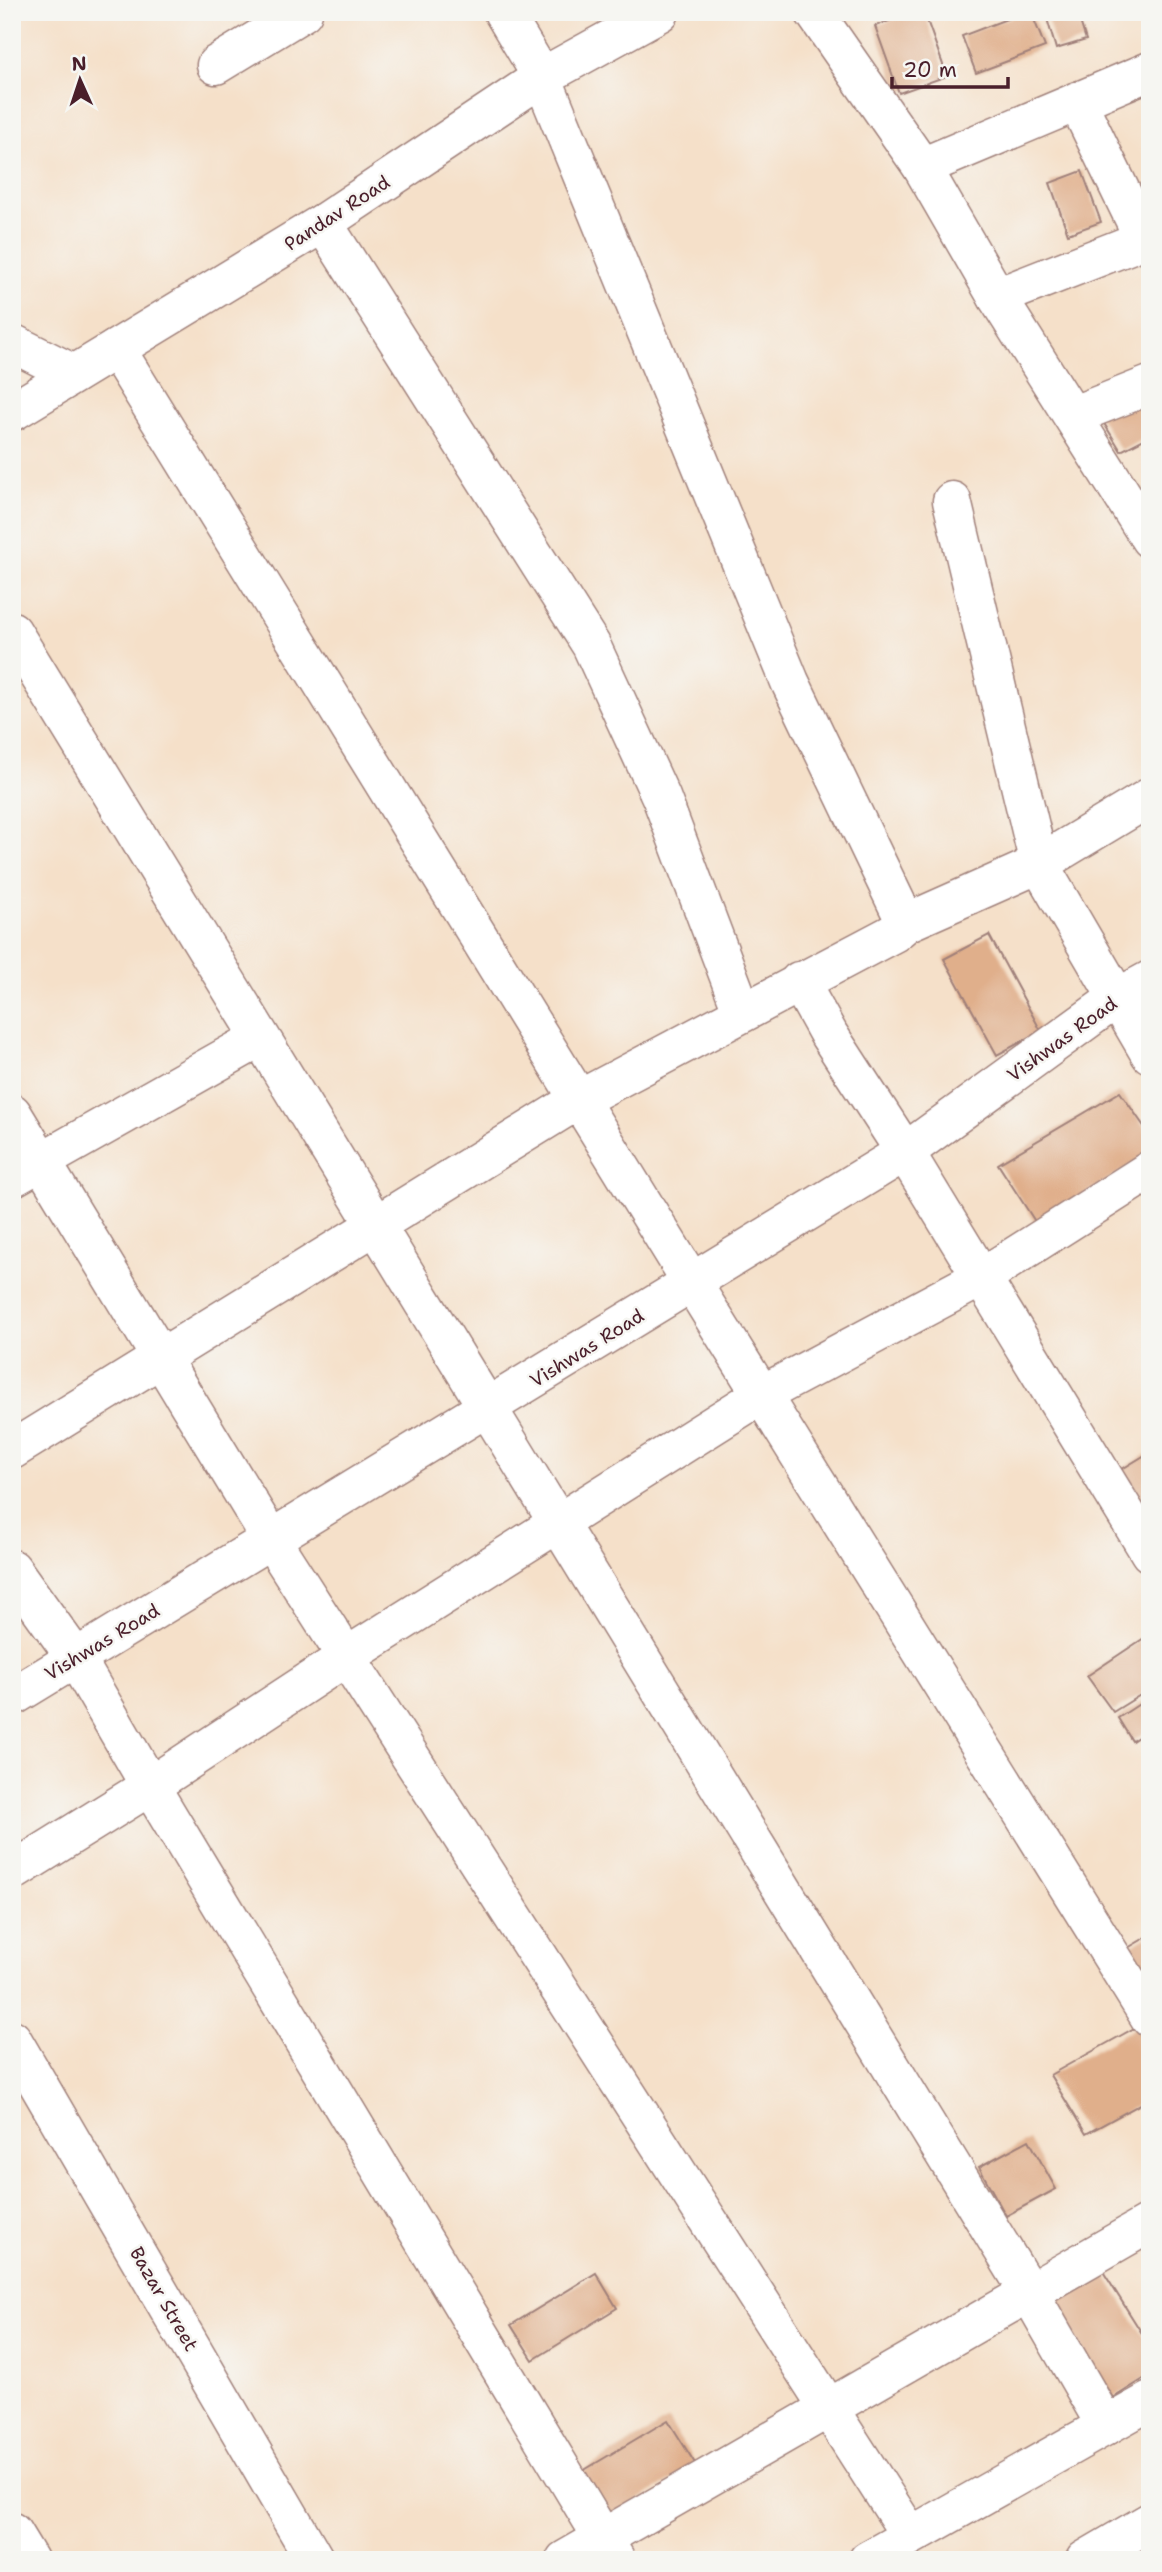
<svg xmlns="http://www.w3.org/2000/svg" width="1162" height="2572" font-family="'Shantell Sans',sans-serif">
  <style>
    .building { fill: #e0af8b }
    .lines { fill: none; stroke-linecap: round; stroke-linejoin: round }
    .minor-casing { stroke: #a0807a; stroke-width: 41 }
    .minor { stroke: #fff; stroke-width: 38 }
    .labels { text-anchor: middle; dominant-baseline: central; stroke-width: 5; stroke-linejoin: round; paint-order: stroke }
    .street-label { font-size: 19px; fill: #4a1f2b; stroke: #f6f6f2 }
  </style>
  <rect width="100%" height="100%" fill="#f6f6f2"/>
  <filter id="ink" filterUnits="userSpaceOnUse"><feTurbulence type="fractalNoise" baseFrequency=".0143" numOctaves="2"/><feDisplacementMap in="SourceGraphic" scale="14" xChannelSelector="R" yChannelSelector="G"/><feConvolveMatrix kernelMatrix="1 2 1 2 8 2 1 2 1" color-interpolation-filters="sRGB"/></filter>
  <filter id="wash" filterUnits="userSpaceOnUse"><feTurbulence type="fractalNoise" baseFrequency=".00686" numOctaves="4" result="noise"/><feDisplacementMap in="SourceGraphic" scale="28" xChannelSelector="R" yChannelSelector="G"/><feGaussianBlur stdDeviation="1.57" result="paint"/><feColorMatrix in="noise" values="0 0 0 0 0 0 0 0 0 0 0 0 0 0 0 0 0 1.4 0 .05"/><feComposite in="paint" operator="in"/></filter>
  <g filter="url(#wash)">
    <rect width="100%" height="100%" fill="#f5e0c9"/>
    <g id="blocks">
      <!-- building -->
      <g class="building">
        <path d="M914,12h10l23,64 -48,17 -24,-67z"/>
        <path d="M1025,12h6l14,35 -69,26 -14,-37z"/>
        <path d="M1045,12h32l9,28 -30,9z"/>
        <path d="M1082,171l19,51 -33,12 -18,-51z"/>
        <path d="M1150,402v34l-29,15 -24,-39z"/>
        <path d="M989,935l52,96 -44,24 -53,-96z"/>
        <path d="M1120,1092l30,43v19l-114,69 -38,-59z"/>
        <path d="M1150,1452v53l-12,7 -24,-38z"/>
        <path d="M1150,1634v55l-37,23 -26,-36z"/>
        <path d="M1150,1697v32l-18,12 -14,-23z"/>
        <path d="M1150,1935v53l-24,-39z"/>
        <path d="M1138,2026l12,21v52l-64,35 -36,-59z"/>
        <path d="M1029,2140l27,49 -50,27 -27,-49z"/>
        <path d="M1097,2262l53,84v29l-37,23 -66,-105z"/>
        <path d="M596,2273l21,35 -84,52 -22,-35z"/>
        <path d="M668,2420l28,45 -87,53 -28,-46z"/>
      </g>
    </g>
  </g>
  <g filter="url(#ink)">
    <use href="#blocks" fill-opacity="0" stroke="#a0807a" stroke-width="2"/>
    <g class="lines">
      <!-- minor casing -->
      <g class="minor-casing">
        <g id="minor">
          <path d="M503,12l39,65 248,605 116,241"/>
          <path d="M814,12l108,155 75,130 153,242"/>
          <path d="M216,65l87,-53"/>
          <path d="M1077,101l67,138"/>
          <path d="M922,167l228,-96"/>
          <path d="M323,223l268,422 70,152 81,214"/>
          <path d="M997,297l153,-60"/>
          <path d="M12,343l62,31"/>
          <path d="M116,349l576,934 458,735"/>
          <path d="M12,412l311,-189 219,-146 118,-65"/>
          <path d="M1074,415l76,-30"/>
          <path d="M952,501l87,363 111,190"/>
          <path d="M12,631l1018,1663 76,132"/>
          <path d="M799,981l30,54 76,117 245,401"/>
          <path d="M12,1113l260,428 638,994"/>
          <path d="M12,1178l248,-140"/>
          <path d="M12,1450l566,-350 316,-167 12,-10 133,-59 111,-67"/>
          <path d="M12,1569l63,88 75,129 466,774"/>
          <path d="M12,1697l893,-545 212,-154 33,-18"/>
          <path d="M12,1872l138,-86 196,-129 415,-262 221,-118 168,-107"/>
          <path d="M12,2039l303,521"/>
          <path d="M12,2532l17,28"/>
          <path d="M565,2560l585,-337"/>
          <path d="M868,2560l282,-159"/>
          <path d="M1085,2560l65,-38"/>
        </g>
      </g>
      <!-- minor -->
      <use href="#minor" class="minor"/>
    </g>
  </g>
  <g class="labels">
    <!-- street labels -->
    <g class="street-label">
      <text transform="translate(337 213) rotate(-33)">Pandav Road</text>
      <text transform="translate(1062 1039) rotate(-36)">Vishwas Road</text>
      <text transform="translate(587 1348) rotate(-32)">Vishwas Road</text>
      <text transform="translate(102 1642) rotate(-31)">Vishwas Road</text>
      <text transform="translate(164 2299) rotate(60)">Bazar Street</text>
    </g>
  </g>
  <!-- margin -->
  <rect width="1162" height="2572" fill="none" stroke="#f6f6f2" stroke-width="42"/>
  <!-- north arrow -->
  <g transform="translate(80 80) rotate(357)" stroke="#f6f6f2" stroke-width="5" paint-order="stroke">
  <path d="M0-5L12 26L0 18L-12 26Z" fill="#4a1f2b"/>
  <text y="-10" font-size="19" font-weight="bold" text-anchor="middle" fill="#4a1f2b">N</text>
  </g>
  <!-- scale -->
  <path d="M892 77v10h116v-10" fill="none" stroke="#4a1f2b" stroke-width="3.5"/>
  <text x="903" y="77" font-size="21" fill="#4a1f2b" stroke="#f6f6f2" stroke-width="5" paint-order="stroke">20 m</text>
</svg>
